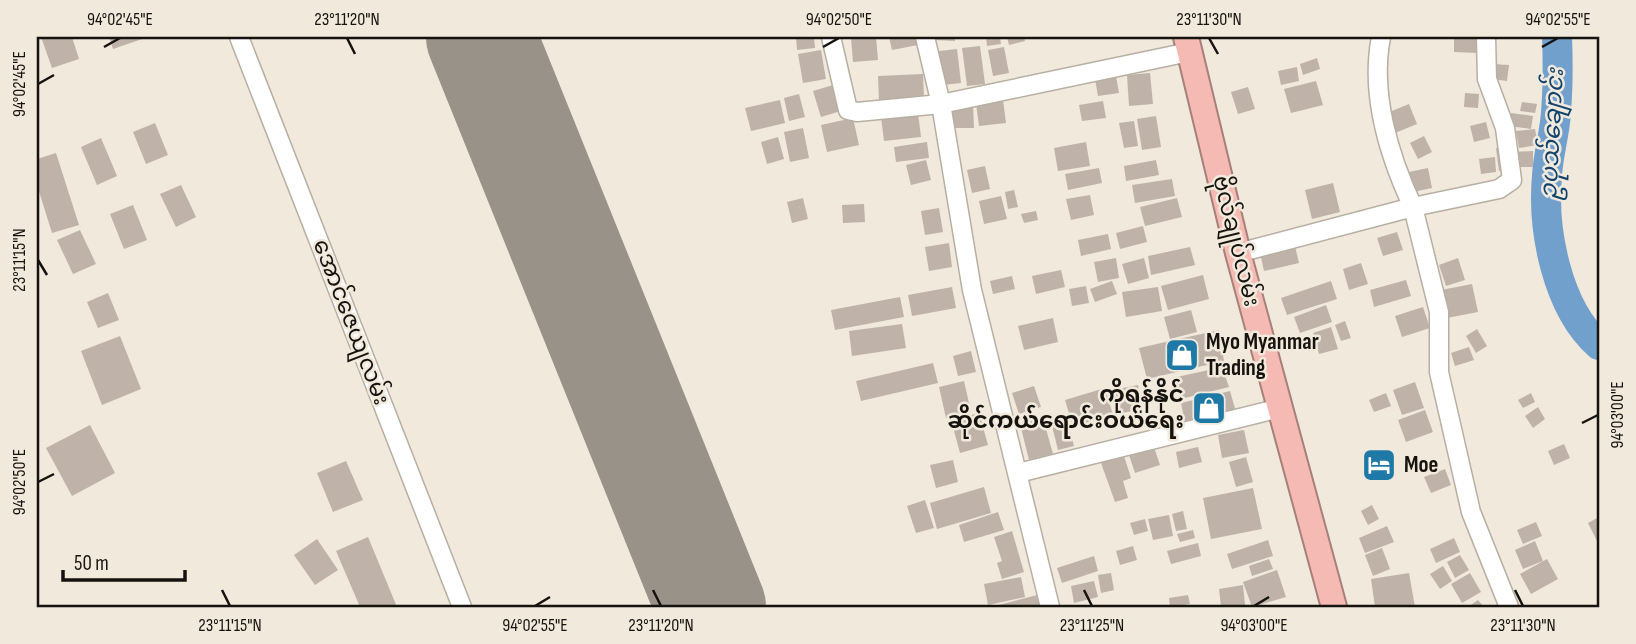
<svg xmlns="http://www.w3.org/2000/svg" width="1636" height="644" font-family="'Sofia Sans Condensed','Noto Sans Myanmar',sans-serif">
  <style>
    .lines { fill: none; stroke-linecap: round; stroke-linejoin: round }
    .river { stroke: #72a0cd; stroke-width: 30 }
    .runway { stroke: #989288; stroke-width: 110 }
    .building { fill: #bfb3a9 }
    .minor-casing { stroke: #b7afa2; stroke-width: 21 }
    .highway-casing { stroke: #a68079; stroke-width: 28 }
    .minor { stroke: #fff; stroke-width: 18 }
    .highway { stroke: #f4bab3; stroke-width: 24 }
    .ticks { fill: none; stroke: #16130e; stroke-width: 2.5 }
    .labels { text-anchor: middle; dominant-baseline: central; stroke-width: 5; stroke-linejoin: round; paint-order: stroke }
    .street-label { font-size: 23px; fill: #16130e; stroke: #f1e9dc }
    .poi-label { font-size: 23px; font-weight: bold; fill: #16130e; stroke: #f1e9dc; text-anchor: start }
    .water-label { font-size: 24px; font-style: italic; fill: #0f436e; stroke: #f1e9dc }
    .neatline { fill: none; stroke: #16130e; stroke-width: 2.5 }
    .ticks-label { font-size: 18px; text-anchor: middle; fill: #16130e }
  </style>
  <rect width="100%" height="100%" fill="#f1e9dc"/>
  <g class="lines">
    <!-- river -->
    <path class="river" d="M1557,37c1,25 1,50 -1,75 -1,21 -8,42 -9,64 -5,54 10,132 52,169"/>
    <!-- runway -->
    <path class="runway" d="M481,37l230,570"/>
  </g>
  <!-- building -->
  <g class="building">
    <path d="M41,37h31l7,22 -27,9z"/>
    <path d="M109,37h39l-35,12z"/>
    <path d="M796,37h18l1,11 -18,2z"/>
    <path d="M876,37l2,23 -25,2 -2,-24z"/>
    <path d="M889,37h27l2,8 -26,5z"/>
    <path d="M935,37h20v4l-20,-1z"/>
    <path d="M986,37h14l1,7 -14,2z"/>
    <path d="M1007,37h17l1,4 -16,4z"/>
    <path d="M1454,37l23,1v15l-23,-1z"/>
    <path d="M980,46l5,38 -18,2 -5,-38z"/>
    <path d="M1004,47l5,26 -16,3 -5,-26z"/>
    <path d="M957,49l4,34 -18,2 -4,-34z"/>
    <path d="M821,50l5,29 -23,4 -5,-29z"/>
    <path d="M1317,58l3,11 -17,6 -3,-11z"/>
    <path d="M1493,64l16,1 -2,16 -16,-2z"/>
    <path d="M1297,67l2,14 -18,4 -3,-14z"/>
    <path d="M1150,73l3,31 -24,2 -2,-31z"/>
    <path d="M923,74l1,25 -45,2 -1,-25z"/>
    <path d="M1116,76l3,17 -21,3 -3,-17z"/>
    <path d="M1316,81l7,24 -32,8 -7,-24z"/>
    <path d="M833,85l8,26 -20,6 -8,-26z"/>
    <path d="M1248,87l7,22 -17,5 -7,-22z"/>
    <path d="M1465,93l14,1 -1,14 -14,-1z"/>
    <path d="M799,94l6,23 -16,4 -5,-23z"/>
    <path d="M780,100l5,23 -34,8 -6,-23z"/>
    <path d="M1003,100l3,23 -27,3 -3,-22z"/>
    <path d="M1103,101l3,17 -24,3 -3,-16z"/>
    <path d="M1522,102l15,2 -2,9 -15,-2z"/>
    <path d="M973,104l1,24h-21l-2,-22z"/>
    <path d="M1409,104l8,20 -22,9 -8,-20z"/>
    <path d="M918,113l3,24 -37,4 -3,-24z"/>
    <path d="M1511,113l22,3 -2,13 -22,-3z"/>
    <path d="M1156,116l5,31 -19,3 -5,-31z"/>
    <path d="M853,118l6,27 -32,7 -6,-27z"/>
    <path d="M1134,121l4,25 -14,2 -5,-25z"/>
    <path d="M1486,122l4,16 -16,4 -4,-16z"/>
    <path d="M155,123l13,32 -22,9 -13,-32z"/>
    <path d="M803,128l6,30 -19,4 -6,-30z"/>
    <path d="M1535,129l3,16 -19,3 -3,-17z"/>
    <path d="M1424,136l8,16 -14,7 -8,-16z"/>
    <path d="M778,137l6,22 -17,5 -6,-22z"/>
    <path d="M101,138l16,38 -20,9 -16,-38z"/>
    <path d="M927,142l2,16 -33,4 -2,-15z"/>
    <path d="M1086,142l4,24 -32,5 -4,-23z"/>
    <path d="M1506,147l3,23 -10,1 -3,-23z"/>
    <path d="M1533,151v16h-20v-15z"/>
    <path d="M56,153l23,72 -27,8 -15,-48v-26z"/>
    <path d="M1495,157l1,15 -15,2 -2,-15z"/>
    <path d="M926,160l5,20 -20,5 -5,-20z"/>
    <path d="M1156,160l3,15 -33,6 -2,-15z"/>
    <path d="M985,166l5,23 -18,4 -5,-23z"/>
    <path d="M1099,168l3,15 -34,7 -3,-16z"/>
    <path d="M1428,168l4,20 -19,4 -4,-20z"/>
    <path d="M1172,179l3,17 -40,7 -3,-18z"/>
    <path d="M1333,183l7,29 -28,7 -7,-29z"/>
    <path d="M181,185l15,32 -20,10 -16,-33z"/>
    <path d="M1014,190l4,17 -10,2 -3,-17z"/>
    <path d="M1090,195l4,20 -23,5 -5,-21z"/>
    <path d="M1001,196l6,23 -23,5 -5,-23z"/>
    <path d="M803,198l5,21 -16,4 -5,-21z"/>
    <path d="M1177,198l5,19 -37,9 -5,-19z"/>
    <path d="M864,204l1,18 -22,1 -1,-18z"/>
    <path d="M133,205l14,35 -23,9 -14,-35z"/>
    <path d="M939,208l4,24 -18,3 -4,-24z"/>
    <path d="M1036,211l2,9 -14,3 -3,-9z"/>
    <path d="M1143,226l4,16 -27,7 -4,-16z"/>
    <path d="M80,230l16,34 -23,10 -16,-34z"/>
    <path d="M1397,232l6,18 -20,6 -6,-18z"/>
    <path d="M1108,234l3,15 -30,7 -3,-16z"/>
    <path d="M949,243l3,24 -23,4 -4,-24z"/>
    <path d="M1295,246l4,17 -35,8 -4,-18z"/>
    <path d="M1190,247l5,18 -44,10 -3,-19z"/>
    <path d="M1116,258l3,20 -21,4 -4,-20z"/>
    <path d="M1144,258l5,20 -21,6 -6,-20z"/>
    <path d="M1458,258l7,22 -19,6 -7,-21z"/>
    <path d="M1361,263l7,21 -19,6 -6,-21z"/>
    <path d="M1061,270l4,17 -29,7 -4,-18z"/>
    <path d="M1203,275l6,24 -41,11 -7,-24z"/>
    <path d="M1012,276l3,13 -22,5 -3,-13z"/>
    <path d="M1406,280l5,16 -37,11 -4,-17z"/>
    <path d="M1112,281l5,13 -22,8 -5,-13z"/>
    <path d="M1331,281l6,18 -50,16 -6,-17z"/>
    <path d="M1472,284l6,28 -31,6 -6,-28z"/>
    <path d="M1086,286l3,17 -17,3 -3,-17z"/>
    <path d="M952,287l4,21 -44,8 -4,-21z"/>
    <path d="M1158,287l4,24 -36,6 -4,-25z"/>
    <path d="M108,293l11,27 -21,8 -11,-26z"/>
    <path d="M900,297l4,20 -69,13 -4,-20z"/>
    <path d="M1326,305l6,17 -32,11 -6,-16z"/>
    <path d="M1423,307l7,21 -28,9 -7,-21z"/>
    <path d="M1191,310l6,22 -27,7 -6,-22z"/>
    <path d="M1053,318l5,24 -34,8 -6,-24z"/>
    <path d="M1345,321l6,17 -10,3 -6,-16z"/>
    <path d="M902,324l4,24 -54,8 -3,-25z"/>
    <path d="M1331,327l7,22 -19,5 -6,-21z"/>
    <path d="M1477,329l10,17 -11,7 -10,-17z"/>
    <path d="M1219,330l5,31 -77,18 -8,-31z"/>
    <path d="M120,336l21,53 -39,16 -21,-54z"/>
    <path d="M1469,347l5,13 -19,6 -4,-13z"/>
    <path d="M971,351l5,21 -18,4 -5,-20z"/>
    <path d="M933,363l5,20 -77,18 -5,-20z"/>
    <path d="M1222,367l7,20 -48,12 -4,-22z"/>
    <path d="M964,381l7,31 -25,6 -7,-31z"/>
    <path d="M1415,382l9,26 -22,7 -9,-25z"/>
    <path d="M1138,385l5,24 -26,5 -4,-24z"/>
    <path d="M1034,386l7,21 -22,7 -7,-21z"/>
    <path d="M1105,388l8,27 -40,12 -8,-27z"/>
    <path d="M1230,391l6,21 -51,11 -4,-20z"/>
    <path d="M1386,393l5,13 -17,6 -5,-12z"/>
    <path d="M1531,393l4,9 -12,6 -5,-8z"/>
    <path d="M1538,407l7,12 -12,9 -8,-12z"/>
    <path d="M1425,410l8,22 -27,10 -8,-22z"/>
    <path d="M979,413l9,32 -28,8 -9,-33z"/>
    <path d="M1043,418l10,36 -24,6 -9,-36z"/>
    <path d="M1066,418l8,28 -16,4 -7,-28z"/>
    <path d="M90,425l25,48 -43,23 -26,-48z"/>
    <path d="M1244,430l5,23 -27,5 -4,-23z"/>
    <path d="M1564,444l6,14 -16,7 -6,-14z"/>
    <path d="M1154,447l6,18 -25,8 -6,-18z"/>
    <path d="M1198,447l4,15 -23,6 -3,-16z"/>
    <path d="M1384,450l7,16 -20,8 -6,-17z"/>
    <path d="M1124,456l7,22 -8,3 5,17 -13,4 -14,-39z"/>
    <path d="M1246,457l7,25 -17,5 -7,-25z"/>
    <path d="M953,460l5,22 -22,6 -6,-23z"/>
    <path d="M346,461l17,39 -30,12 -16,-39z"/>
    <path d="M1445,469l6,16 -20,8 -7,-16z"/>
    <path d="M984,487l7,26 -54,16 -7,-26z"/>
    <path d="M1253,488l9,41 -51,10 -8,-41z"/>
    <path d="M925,500l9,28 -18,5 -9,-27z"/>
    <path d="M1372,505l7,14 -11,6 -7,-14z"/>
    <path d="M1183,511l4,18 -11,2 -4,-17z"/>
    <path d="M998,512l6,18 -40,12 -5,-17z"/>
    <path d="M1169,515l4,21 -20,4 -5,-21z"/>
    <path d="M1599,517v28l-11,-22z"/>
    <path d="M1145,519l3,12 -14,4 -4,-12z"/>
    <path d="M1536,522l6,14 -19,8 -6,-14z"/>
    <path d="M1387,526l7,16 -29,11 -6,-15z"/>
    <path d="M1193,530l2,8 -15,4 -3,-8z"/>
    <path d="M1012,531l12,41 -22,7 -5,-16 5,-2 -8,-24z"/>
    <path d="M368,537l29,70h-37l-24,-56z"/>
    <path d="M1454,538l6,14 -24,11 -6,-14z"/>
    <path d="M317,539l21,31 -23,15 -21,-30z"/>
    <path d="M1268,540l5,16 -41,13 -5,-15z"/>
    <path d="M1535,541l8,20 -20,8 -8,-19z"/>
    <path d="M1198,543l3,13 -30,8 -4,-13z"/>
    <path d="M1133,546l4,14 -17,5 -4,-14z"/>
    <path d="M1382,548l8,21 -17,7 -8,-21z"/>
    <path d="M1460,555l9,15 -14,8 -8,-16z"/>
    <path d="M1094,556l4,15 -36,12 -5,-15z"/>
    <path d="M1269,559l4,10 -21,7 -3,-10z"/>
    <path d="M1547,559l11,20 -27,15 -11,-20z"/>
    <path d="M1443,566l9,15 -12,8 -10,-15z"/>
    <path d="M1277,570l9,27 -34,10 -9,-25z"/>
    <path d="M1111,573l3,17 -13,3 -3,-18z"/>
    <path d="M1409,573l6,34h-40l-4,-28z"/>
    <path d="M1470,573l11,19 -19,11 -11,-19z"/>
    <path d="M1021,577l4,20 -37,8 -4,-21z"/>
    <path d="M1094,581l4,16 -24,6 -3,-17z"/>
    <path d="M1243,585l2,20 -24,2 -2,-18z"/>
    <path d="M1041,594l4,13h-50v-1z"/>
    <path d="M1188,595l2,9 -20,3 -1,-9z"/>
    <path d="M1478,600l6,7h-16z"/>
  </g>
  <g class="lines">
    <!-- minor casing -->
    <g class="minor-casing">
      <g id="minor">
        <path d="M239,37l223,570"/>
        <path d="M831,37l17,73 9,2 84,-8 248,-52"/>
        <path d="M925,37l16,67 31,186 78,317"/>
        <path d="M1381,37c-11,56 8,119 32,170l86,-18 13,-9 -7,-52 -18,-49 -1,-42"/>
        <path d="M1238,253l175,-46 26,105v60l32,140 38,95"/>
        <path d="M1018,473l262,-65"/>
      </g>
    </g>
    <!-- highway casing -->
    <g class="highway-casing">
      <path id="highway" d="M1186,37l52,216 96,354"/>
    </g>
    <!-- minor -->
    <use href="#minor" class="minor"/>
    <!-- highway -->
    <use href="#highway" class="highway"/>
  </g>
  <!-- ticks -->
  <path class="ticks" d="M347,38l8,16M1209,38l9,16M104,47l16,-9M823,47l16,-9M1542,47l16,-9M38,84l16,-9M38,260l9,15M1582,423l16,-8M38,482l16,-8M222,590l8,16M653,590l8,16M1084,590l8,16M1515,590l8,16M535,606l15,-9M1254,606l15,-9"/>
  <!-- icons -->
  <defs>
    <g id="shop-square" transform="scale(1.75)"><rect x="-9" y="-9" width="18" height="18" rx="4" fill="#1f79a7" stroke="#f1e9dc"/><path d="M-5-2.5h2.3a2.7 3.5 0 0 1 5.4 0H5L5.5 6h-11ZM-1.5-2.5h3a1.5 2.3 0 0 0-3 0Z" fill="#fff"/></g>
    <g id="hotel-square" transform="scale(1.75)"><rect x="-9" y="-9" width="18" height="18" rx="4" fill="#1f79a7" stroke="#f1e9dc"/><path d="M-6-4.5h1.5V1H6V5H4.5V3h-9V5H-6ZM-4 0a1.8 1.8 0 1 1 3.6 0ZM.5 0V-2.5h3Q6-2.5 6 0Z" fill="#fff"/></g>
  </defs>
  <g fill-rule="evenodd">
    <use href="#shop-square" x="1182" y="355"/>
    <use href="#shop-square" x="1209" y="408"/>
    <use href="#hotel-square" x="1379" y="465"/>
  </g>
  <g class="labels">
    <!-- street labels -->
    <g class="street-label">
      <text transform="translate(1236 241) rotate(76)">ဗိုလ်ချုပ်လမ်း</text>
      <text transform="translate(351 322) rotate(69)">အောင်ဇေယျလမ်း</text>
    </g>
    <!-- poi labels -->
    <g class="poi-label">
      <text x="1206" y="342">Myo Myanmar<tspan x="1206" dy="26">Trading</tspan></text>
      <text x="1184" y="395" text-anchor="end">ကိုရန်နိုင်<tspan x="1184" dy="26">ဆိုင်ကယ်ရောင်းဝယ်ရေး</tspan></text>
      <text x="1404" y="465">Moe</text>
    </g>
    <!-- water labels -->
    <g class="water-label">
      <text transform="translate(1552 134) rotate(-87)">ဥပုသ်ချောင်း</text>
    </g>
  </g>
  <!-- border -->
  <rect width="1636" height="644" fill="none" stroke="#f1e9dc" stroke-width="77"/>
  <!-- scale -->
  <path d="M63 570v10h122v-10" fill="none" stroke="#16130e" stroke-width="3.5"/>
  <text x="74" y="570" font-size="21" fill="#16130e" stroke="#f1e9dc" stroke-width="5" paint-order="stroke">50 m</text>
  <rect x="38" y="38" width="1560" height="568" class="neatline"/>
  <g class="ticks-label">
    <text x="120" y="25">94°02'45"E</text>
    <text x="347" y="25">23°11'20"N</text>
    <text x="839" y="25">94°02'50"E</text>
    <text x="1209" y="25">23°11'30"N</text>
    <text x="1558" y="25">94°02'55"E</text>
    <text transform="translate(19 84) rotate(-90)" y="6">94°02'45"E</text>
    <text transform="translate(19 260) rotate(-90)" y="6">23°11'15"N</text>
    <text transform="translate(1617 415) rotate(-90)" y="6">94°03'00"E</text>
    <text transform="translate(19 482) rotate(-90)" y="6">94°02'50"E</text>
    <text x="230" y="631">23°11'15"N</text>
    <text x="535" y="631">94°02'55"E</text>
    <text x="661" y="631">23°11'20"N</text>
    <text x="1092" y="631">23°11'25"N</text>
    <text x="1254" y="631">94°03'00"E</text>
    <text x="1523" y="631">23°11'30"N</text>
  </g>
</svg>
